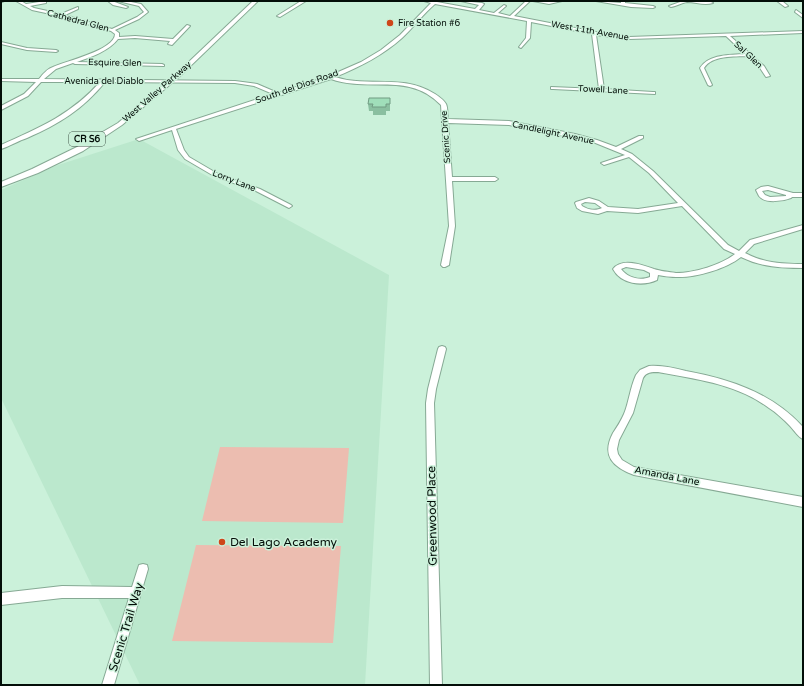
<svg xmlns="http://www.w3.org/2000/svg" width="804" height="686" font-family="'Varela Round',sans-serif">
  <style>
    .built { fill: #bbe8cd }
    .green { fill: #ecbdb0 }
    .lines { fill: none; stroke-linecap: round; stroke-linejoin: round }
    .minor-casing { stroke: #86a994; stroke-width: 2 }
    .major-casing { stroke: #86a994; stroke-width: 2 }
    .minor { fill: #fff; fill-rule: evenodd }
    .major { fill: #fff; fill-rule: evenodd }
    .wall { fill: #8abfa0 }
    .building { fill: #a0deba; stroke: #709b82 }
    .poi-dot { fill: #ce4619; stroke: #cbf1da; stroke-width: 1.5 }
    .labels { text-anchor: middle; dominant-baseline: central; stroke-width: 3; stroke-linejoin: round; paint-order: stroke }
    .far-street-label { font-size: 9px; fill: #030e08; stroke: #cbf1da }
    .far-poi-label { font-size: 9px; fill: #030e08; stroke: #cbf1da; text-anchor: start }
    .shield { fill: #cbf1da; stroke: #3f5247; stroke-width: 1 }
    .shield-label { font-size: 9px; font-weight: bold; fill: #030e08 }
    .street-label { font-size: 10px; fill: #030e08; stroke: #cbf1da }
    .near-street-label { font-size: 12px; fill: #030e08; stroke: #cbf1da }
    .near-poi-label { font-size: 12px; fill: #030e08; stroke: #cbf1da; text-anchor: start }
  </style>
  <rect width="100%" height="100%" fill="#cbf1da"/>
  <!-- built -->
  <path class="built" d="M139,139l250,136 -24,410h-225l-139,-287v-208l54,-24z"/>
  <!-- green -->
  <g class="green">
    <path d="M220,447l129,1 -6,75 -141,-2z"/>
    <path d="M196,545l145,1 -8,97 -161,-2z"/>
  </g>
  <g class="lines">
    <!-- minor casing -->
    <g class="minor-casing">
      <g id="minor">
        <path d="M1,1h3l-2,1z"/>
        <path d="M16,1h5l5,3 20,-3v2l-16,3 4,2 27,6 17,-7v2l-13,6 47,14 25,-12 7,-5 -5,-6 -21,-5h8l15,3 7,8 -9,7 -24,11 4,3v4l16,-1 38,3 14,-14 3,1 -18,19 -4,-1 2,-3 -35,-3 -17,1c-9,12 -27,18 -41,23l85,2 2,1v1l-89,-2 -2,-1 -17,6 -12,10 191,2 22,3 21,9 51,-17 32,-14 20,-12 19,-15 31,-32 -7,-2h14l-1,1 38,7 4,-4 -18,-4 21,2 2,1 -5,6 15,3 10,-8 2,1 -8,7 12,3 16,-15h4l-16,15 97,19 18,2 174,-6v2l-73,3 34,30 6,10 -4,1 -6,-9 -12,-12c-14,1 -36,-1 -44,12l8,17 -2,1 -2,-1 -8,-17c9,-14 30,-13 45,-14l-19,-18 -97,3 -33,-4 8,54 49,3h2v2l-102,-5h-2v-2l48,2 -7,-55 -61,-12 -1,16 -9,10 -2,-1 7,-9 1,-17 -92,-17c-12,10 -21,23 -33,34 -19,17 -42,29 -67,39 33,11 67,-4 100,17 3,2 9,6 11,10 2,4 1,11 2,15l61,2 66,13 22,6 19,7 23,-11h4v2l-22,11 11,5 21,17 75,74 11,6 11,-11 53,-15v4l-49,15 -9,9c19,10 37,11 58,11v4c-22,0 -42,-1 -62,-11 -15,12 -46,21 -65,20 -6,0 -12,-1 -18,-2l-1,5c-15,7 -36,4 -44,-11 9,-12 30,-4 41,0 6,2 15,3 22,4 18,0 45,-8 59,-19l-11,-5 -42,-43 -44,7 -31,-2 -9,3 -16,-3 -5,-3 -2,-5 1,-1 13,-4 10,3 9,6 30,2 40,-6 -29,-30 -20,-16 -25,8 -3,-2 24,-8 -32,-13 -84,-17 -61,-2 4,54h43l3,2 -3,2h-43l3,45 -6,39 -4,2h-2l-2,-2 8,-39 -8,-121c-33,-34 -71,-12 -110,-26l-155,50 8,21 5,7 29,17 42,15 31,16 1,1 -3,2 -33,-17 -42,-15 -29,-17 -7,-9 -6,-20 -33,11 -3,-2 137,-45 -19,-8 -19,-3 -130,-1c-22,27 -46,42 -78,56 -9,3 -17,8 -26,11v-4c38,-17 71,-31 99,-63h-59l-13,14 -27,14v-4l23,-12 12,-12 -35,-1v-2h38c4,-5 8,-10 14,-12 13,-6 62,-17 62,-33l-4,-3 -51,-15 -28,-6zM585,202l10,1 7,5c-6,3 -14,2 -20,-2l-1,-2zM626,267l18,3 6,3v4c-10,4 -22,1 -29,-8z"/>
        <path d="M108,1h4l16,6 -2,1 -13,-3z"/>
        <path d="M301,1h5l-26,16 -3,-1z"/>
        <path d="M533,1h29l-13,3z"/>
        <path d="M596,1l25,2v-2h4v2l28,3 2,1 -2,1 -22,-1z"/>
        <path d="M683,1l28,1 2,1c-9,3 -17,-1 -26,-1 -5,1 -11,4 -16,5l-2,-1z"/>
        <path d="M777,1h5l6,5 -3,1z"/>
        <path d="M796,10l7,5v3l-8,-6z"/>
        <path d="M1,42l26,6 29,2 2,1 -2,1 -29,-2 -26,-6z"/>
        <path d="M768,186l25,7h10v4h-11l-1,1c-8,3 -26,6 -32,-2 -1,-2 -2,-4 -3,-6l5,-3zM768,190l18,5v1l-16,1 -5,-2 -3,-4z"/>
        <path d="M442,346l3,1 1,2 -10,40 -2,14 8,282h-12l-4,-282 2,-14 10,-40 1,-2z"/>
        <path d="M649,366c12,-1 25,2 37,5 43,8 84,21 115,54l2,2v12c-5,-2 -9,-9 -13,-13 -6,-6 -13,-13 -21,-18 -32,-24 -73,-29 -111,-36 -6,0 -12,0 -15,6l-10,35 -14,27 -2,9 1,5 4,6 12,7 169,30v10l-169,-32c-21,-8 -33,-19 -21,-42 4,-6 8,-12 11,-19 5,-12 6,-26 12,-39l4,-5z"/>
        <path d="M143,564l4,1 1,4 -34,116h-12l27,-87h-67l-61,7v-12l61,-7 70,1 7,-22z"/>
      </g>
    </g>
    <!-- major casing -->
    <g class="major-casing">
      <path id="major" d="M253,1h5l-79,76 -57,48 -39,26 -45,22 -37,14v-5l31,-13 45,-22 41,-24 57,-48z"/>
    </g>
    <!-- minor -->
    <use href="#minor" class="minor"/>
    <!-- major -->
    <use href="#major" class="major"/>
  </g>
  <!-- wall -->
  <path class="wall" d="M390,98v13h-4v4h-13v-4h-4l-1,-7z"/>
  <!-- building -->
  <path class="building" d="M369,98h21v6h-4v3h-14l1,-3h-5z"/>
  <!-- markers -->
  <g class="poi-dot">
    <circle cx="390" cy="23" r="4"/>
    <circle cx="222" cy="542" r="4"/>
  </g>
  <g class="labels">
    <!-- far-street labels -->
    <g class="far-street-label">
      <text transform="translate(78 21) rotate(15)">Cathedral Glen</text>
      <text transform="translate(590 31) rotate(10)">West 11th Avenue</text>
      <text transform="translate(748 55) rotate(43)">Sal Glen</text>
      <text transform="translate(115 63) rotate(1)">Esquire Glen</text>
      <text x="104" y="81">Avenida del Diablo</text>
      <text transform="translate(297 87) rotate(-19)">South del Dios Road</text>
      <text transform="translate(603 90) rotate(3)">Towell Lane</text>
      <text transform="translate(157 92) rotate(-41)">West Valley Parkway</text>
      <text transform="translate(553 133) rotate(12)">Candlelight Avenue</text>
      <text transform="translate(446 137) rotate(-94)">Scenic Drive</text>
      <text transform="translate(234 181) rotate(21)">Lorry Lane</text>
    </g>
    <!-- far-poi labels -->
    <g class="far-poi-label">
      <text x="398" y="23">Fire Station #6</text>
    </g>
    <!-- shield labels -->
    <rect class="shield" x="69" y="132" width="36" height="14" rx="3"/>
    <g class="shield-label">
      <text x="87" y="139">CR S6</text>
    </g>
    <!-- street labels -->
    <g class="street-label">
      <text transform="translate(667 476) rotate(11)">Amanda Lane</text>
    </g>
    <!-- near-street labels -->
    <g class="near-street-label">
      <text transform="translate(432 516) rotate(-91)">Greenwood Place</text>
      <text transform="translate(126 627) rotate(-73)">Scenic Trail Way</text>
    </g>
    <!-- near-poi labels -->
    <g class="near-poi-label">
      <text x="230" y="542">Del Lago Academy</text>
    </g>
  </g>
  <!-- border -->
  <rect width="804" height="686" fill="none" stroke="#030e08" stroke-width="4"/>
</svg>
